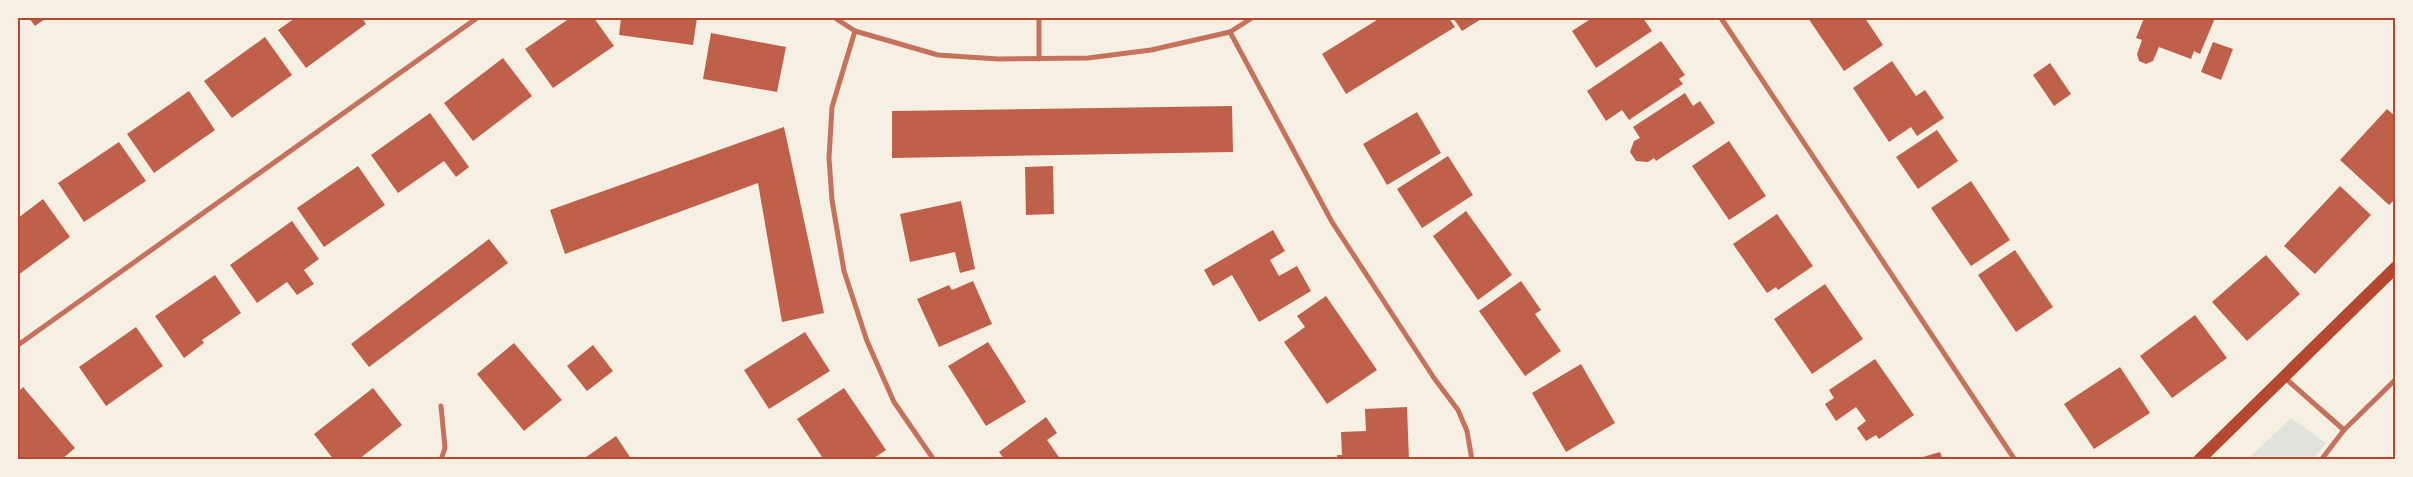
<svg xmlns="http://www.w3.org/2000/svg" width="2413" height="477" font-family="Ubuntu,sans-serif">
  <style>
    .green { fill: #e2e4dc }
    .building { fill: #bf614a }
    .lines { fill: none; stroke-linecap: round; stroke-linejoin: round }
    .minor { stroke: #c5725c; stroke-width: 5 }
    .primary { stroke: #b5482f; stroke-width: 12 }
    .neatline { fill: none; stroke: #b5482f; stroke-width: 2 }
  </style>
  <rect width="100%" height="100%" fill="#f6efe4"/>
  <!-- green -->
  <path class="green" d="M2291,418l35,25 -13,16h-65z"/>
  <!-- building -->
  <g class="building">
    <path d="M29,18h17l-11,8z"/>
    <path d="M295,18h67l4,6 -60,44 -28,-38z"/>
    <path d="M570,18h24l20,28 -61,42 -28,-39z"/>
    <path d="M621,18h76l-4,27 -74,-10z"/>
    <path d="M1380,18h69l6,9 -109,67 -24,-40z"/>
    <path d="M1453,18h30l-21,13z"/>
    <path d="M1592,18h51l9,13 -56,37 -24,-37z"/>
    <path d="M1808,18h57l18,27 -39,26z"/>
    <path d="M2144,18h71l-15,36 -6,-3 -3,8 -32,-12 -6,14 -7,3 -7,-3 -2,-7 5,-14 -6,-2z"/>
    <path d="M711,33l75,14 -9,45 -74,-13z"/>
    <path d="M265,37l27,38 -60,43 -28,-37z"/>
    <path d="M1661,41l24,34 -6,4 4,5 -54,36 -7,-10 -16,11 -19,-30z"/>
    <path d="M2213,42l20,7 -12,31 -20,-8z"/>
    <path d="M503,58l29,38 -59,45 -29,-38z"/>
    <path d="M1892,61l24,35 9,-6 19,28 -27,18 -6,-9 -22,15 -36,-54z"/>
    <path d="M2050,63l21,31 -17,12 -21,-31z"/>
    <path d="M189,91l26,39 -61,43 -27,-39z"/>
    <path d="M1685,93l8,13 7,-5 15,22 -59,38 -2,-3 -6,4 -12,-1 -6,-9 4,-11 6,-3 -7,-11z"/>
    <path d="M1232,106l1,46 -341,6v-47z"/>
    <path d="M2387,109l9,8v81l-7,7 -49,-45z"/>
    <path d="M1417,112l24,41 -54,32 -24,-41z"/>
    <path d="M430,113l39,54 -13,10 -12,-16 -46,32 -27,-38z"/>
    <path d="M784,127l40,186 -42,9 -24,-139 -193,71 -15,-44z"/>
    <path d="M1937,130l21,31 -40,28 -22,-32z"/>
    <path d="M1729,141l37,55 -37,24 -37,-54z"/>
    <path d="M119,142l27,39 -62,41 -26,-39z"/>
    <path d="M1448,156l25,39 -51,33 -25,-39z"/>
    <path d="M358,166l27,39 -61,42 -27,-39z"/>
    <path d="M1053,166l1,48 -28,1 -1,-48z"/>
    <path d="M1971,181l39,59 -39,26 -40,-58z"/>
    <path d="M2340,186l31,29 -56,59 -31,-28z"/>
    <path d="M43,199l27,38 -52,38v-57z"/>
    <path d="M961,201l14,68 -15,4 -5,-21 -45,10 -10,-48z"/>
    <path d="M1466,211l46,64 -34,25 -45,-64z"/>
    <path d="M1777,214l36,52 -35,24 -2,-3 -9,6 -34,-49z"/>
    <path d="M292,221l27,38 -15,11 10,14 -17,11 -10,-13 -30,21 -27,-38z"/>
    <path d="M1273,230l12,21 -15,9 9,16 18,-10 14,25 -52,31 -27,-47 -19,11 -9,-16z"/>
    <path d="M489,239l19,24 -139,104 -18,-23z"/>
    <path d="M2015,250l38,57 -37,25 -38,-57z"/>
    <path d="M2266,255l34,39 -53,47 -35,-39z"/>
    <path d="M215,275l26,38 -39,27 2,3 -20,15 -29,-42z"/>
    <path d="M973,281l19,43 -53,23 -22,-48 32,-14 3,5z"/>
    <path d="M1521,281l20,29 -6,4 26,37 -36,25 -46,-65z"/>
    <path d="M1825,284l38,55 -51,35 -38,-55z"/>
    <path d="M1326,296l51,74 -50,34 -43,-62 21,-15 -8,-11z"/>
    <path d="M2195,315l32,43 -55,40 -32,-42z"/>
    <path d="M136,327l27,39 -57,40 -27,-39z"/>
    <path d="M805,332l25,39 -61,38 -25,-39z"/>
    <path d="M988,342l38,60 -40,24 -38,-60z"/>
    <path d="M514,343l48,57 -38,31 -47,-57z"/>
    <path d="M593,345l20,26 -26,20 -20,-25z"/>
    <path d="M1875,359l39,56 -35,24 -3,-4 -10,6 -9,-13 9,-7 -10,-14 -20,14 -11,-17 9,-6 -5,-8z"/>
    <path d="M1581,364l34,59 -49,29 -34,-59z"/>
    <path d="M2120,367l30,46 -56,36 -30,-45z"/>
    <path d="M23,387l52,61 -14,12h-39l-4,-6v-62z"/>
    <path d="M373,388l29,37 -44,35h-24l-20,-26z"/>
    <path d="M844,388l42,62 -15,10h-47l-27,-41z"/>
    <path d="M1407,407l2,53h-72v-5h5l-1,-23 25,-1 -1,-22z"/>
    <path d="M1046,417l11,16 -10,7 14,20h-56l-6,-8z"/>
    <path d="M616,436l16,24h-50z"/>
    <path d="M1940,452l3,8h-27v-1z"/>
  </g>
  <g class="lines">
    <!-- minor -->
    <g class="minor">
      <path d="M835,18l20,13 83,24 60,4 90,-1 63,-8 79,-18 22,-14"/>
      <path d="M1721,18l294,442"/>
      <path d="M855,31l-23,76 -3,51 3,42 12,71 23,70 27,61 40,58"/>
      <path d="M1230,32l102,190 102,156 24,32 9,21 5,29"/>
      <path d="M1039,59v-41"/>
      <path d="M18,345l459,-327"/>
      <path d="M2285,378l59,52"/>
      <path d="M441,406l4,42 -4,12"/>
      <path d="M2321,460l23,-30 52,-51"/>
    </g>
    <!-- primary -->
    <path class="primary" d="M2199,460l197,-193"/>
  </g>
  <!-- border -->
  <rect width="2413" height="477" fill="none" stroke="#f6efe4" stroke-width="38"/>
  <rect x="19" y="19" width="2375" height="439" class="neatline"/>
</svg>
